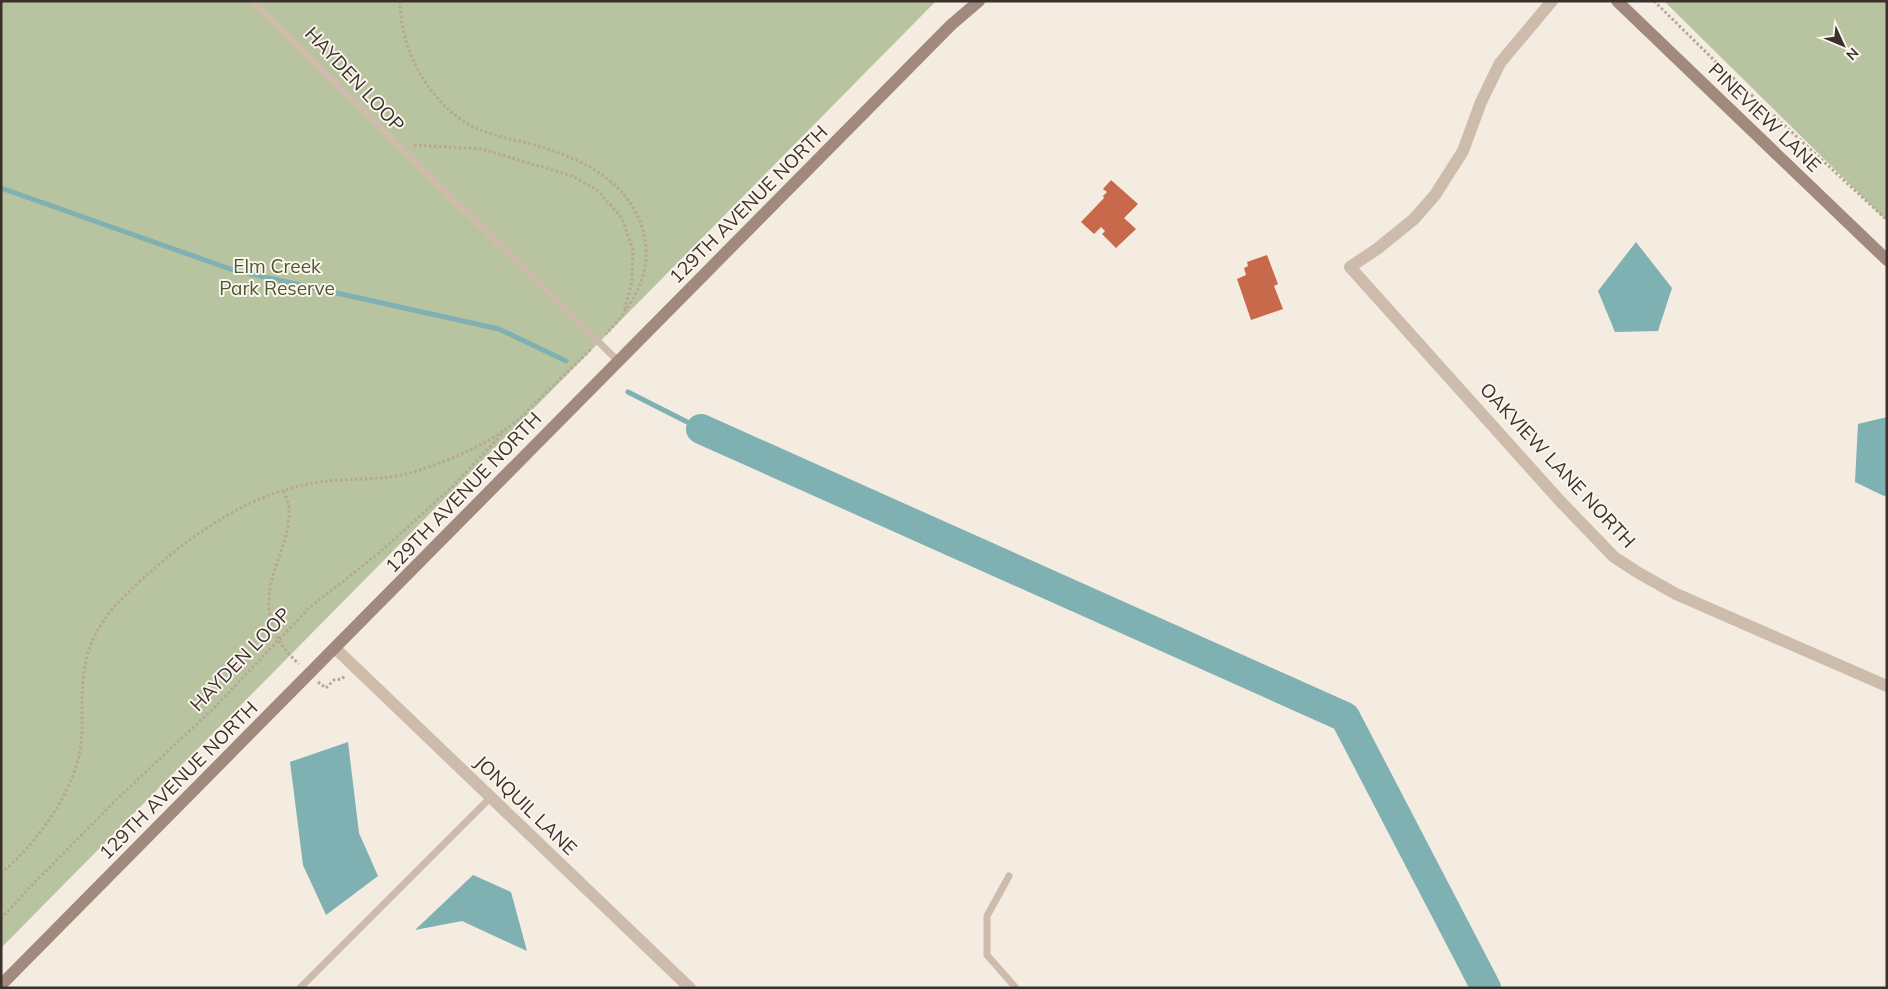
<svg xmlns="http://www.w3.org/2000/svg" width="1888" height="989" font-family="Mulish,sans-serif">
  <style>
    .green { fill: #b8c4a0 }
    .water { fill: #7fb0b2 }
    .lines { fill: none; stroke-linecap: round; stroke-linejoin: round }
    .stream { stroke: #7fb0b2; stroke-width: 5 }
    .river { stroke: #7fb0b2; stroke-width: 30 }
    .building { fill: #c8694b }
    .path { stroke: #b9a596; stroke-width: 3; stroke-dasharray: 2.5 2.5; stroke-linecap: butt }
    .lane { stroke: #cdbbac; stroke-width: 7 }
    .street { stroke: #cdbbac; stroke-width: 12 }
    .secondary { stroke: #a18a7d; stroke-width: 12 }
    .labels { text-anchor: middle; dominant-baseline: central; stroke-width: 4; stroke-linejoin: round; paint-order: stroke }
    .street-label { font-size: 19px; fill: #3b302b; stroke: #fbf5ee }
    .park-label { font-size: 19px; fill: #4a5a2e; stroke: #fbf5ee }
  </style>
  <rect width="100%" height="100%" fill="#f4ebe1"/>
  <!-- green -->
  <g class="green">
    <path d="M1,1h935l-935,947z"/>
    <path d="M1664,1h223v220z"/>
  </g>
  <!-- water -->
  <g class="water">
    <path d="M1636,242l36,46 -14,43 -43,1 -17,-41z"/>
    <path d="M1887,417v78l-3,1 -29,-14 3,-58z"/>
    <path d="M348,742l11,91 19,43 -52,39 -23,-50 -13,-103z"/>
    <path d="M473,875l38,17 16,59 -65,-30 -47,9z"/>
  </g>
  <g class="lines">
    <!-- stream -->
    <g class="stream">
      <path d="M1,188l232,82 266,59 67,32"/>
      <path d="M628,392l73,37"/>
    </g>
    <!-- river -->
    <path class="river" d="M701,429l644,288 141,271"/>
  </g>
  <!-- building -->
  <g class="building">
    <path d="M1111,180l27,24 -14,14 12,11 -20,19 -14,-14 3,-3 -4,-4 -7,7 -13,-12 23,-24 -1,-2 4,-4 -4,-3z"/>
    <path d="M1267,255l11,29 -4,2 9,23 -32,11 -14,-41 9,-4 -2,-7 4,-2 -1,-4z"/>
  </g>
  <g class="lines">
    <!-- path -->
    <g class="path">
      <path d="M400,1c0,47 26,96 66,122 22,13 47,16 72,23 48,14 98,40 107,94 6,38 -14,67 -39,94"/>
      <path d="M1654,1l64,63 169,156"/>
      <path d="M414,145l68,4 90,27 25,14 25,28 11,32 -1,32 -8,29"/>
      <path d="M284,491c2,6 5,12 5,19 1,19 -7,38 -13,56 -14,39 -8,70 23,98"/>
      <path d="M318,682l8,6 8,-8 8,-1 3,-4"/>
      <path d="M1,873c31,-24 67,-74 77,-113 5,-19 4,-40 4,-60 1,-57 17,-81 58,-119 53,-48 114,-92 187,-100 30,-3 60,0 90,-10 30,-10 63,-23 89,-42 11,-7 20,-17 29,-26 19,-18 38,-36 56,-54"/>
      <path d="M1,919l26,-29 91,-92 98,-92 93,-98 70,-55 72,-65 52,-55"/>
    </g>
    <!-- lane -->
    <g class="lane">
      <path d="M252,1l366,360"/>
      <path d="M1009,876l-22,40v39l29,33"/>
      <path d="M300,988l191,-191"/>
    </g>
    <!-- street -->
    <g class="street">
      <path d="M1552,1l-52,62 -19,39 -18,49 -28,44 -21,24 -37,30 -27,18 210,234 54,56 23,15 39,22 211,92"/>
      <path d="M336,649l354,339"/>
    </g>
    <!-- secondary -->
    <g class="secondary">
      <path d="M1617,1l270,259"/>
      <path d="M1,985l950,-960 28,-24"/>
    </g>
  </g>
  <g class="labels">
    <!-- street labels -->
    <g class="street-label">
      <text transform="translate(355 79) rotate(47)">HAYDEN LOOP</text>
      <text transform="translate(1765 117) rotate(44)">PINEVIEW LANE</text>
      <text transform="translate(748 204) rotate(-45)">129TH AVENUE NORTH</text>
      <text transform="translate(1558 465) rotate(47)">OAKVIEW LANE NORTH</text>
      <text transform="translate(463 492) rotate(-46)">129TH AVENUE NORTH</text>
      <text transform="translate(240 659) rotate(-46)">HAYDEN LOOP</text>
      <text transform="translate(178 780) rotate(-45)">129TH AVENUE NORTH</text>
      <text transform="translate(526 805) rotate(44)">JONQUIL LANE</text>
    </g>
    <!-- park labels -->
    <g class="park-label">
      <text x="277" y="266">Elm Creek<tspan x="277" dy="22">Park Reserve</tspan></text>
    </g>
  </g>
  <!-- border -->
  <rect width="1888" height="989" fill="none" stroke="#3b302b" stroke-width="5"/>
  <!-- north arrow -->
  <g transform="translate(1843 45) rotate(134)" stroke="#fbf5ee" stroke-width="4" paint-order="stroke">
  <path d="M0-4L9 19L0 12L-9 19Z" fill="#3b302b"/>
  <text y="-8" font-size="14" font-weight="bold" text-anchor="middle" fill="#3b302b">N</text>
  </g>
</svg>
